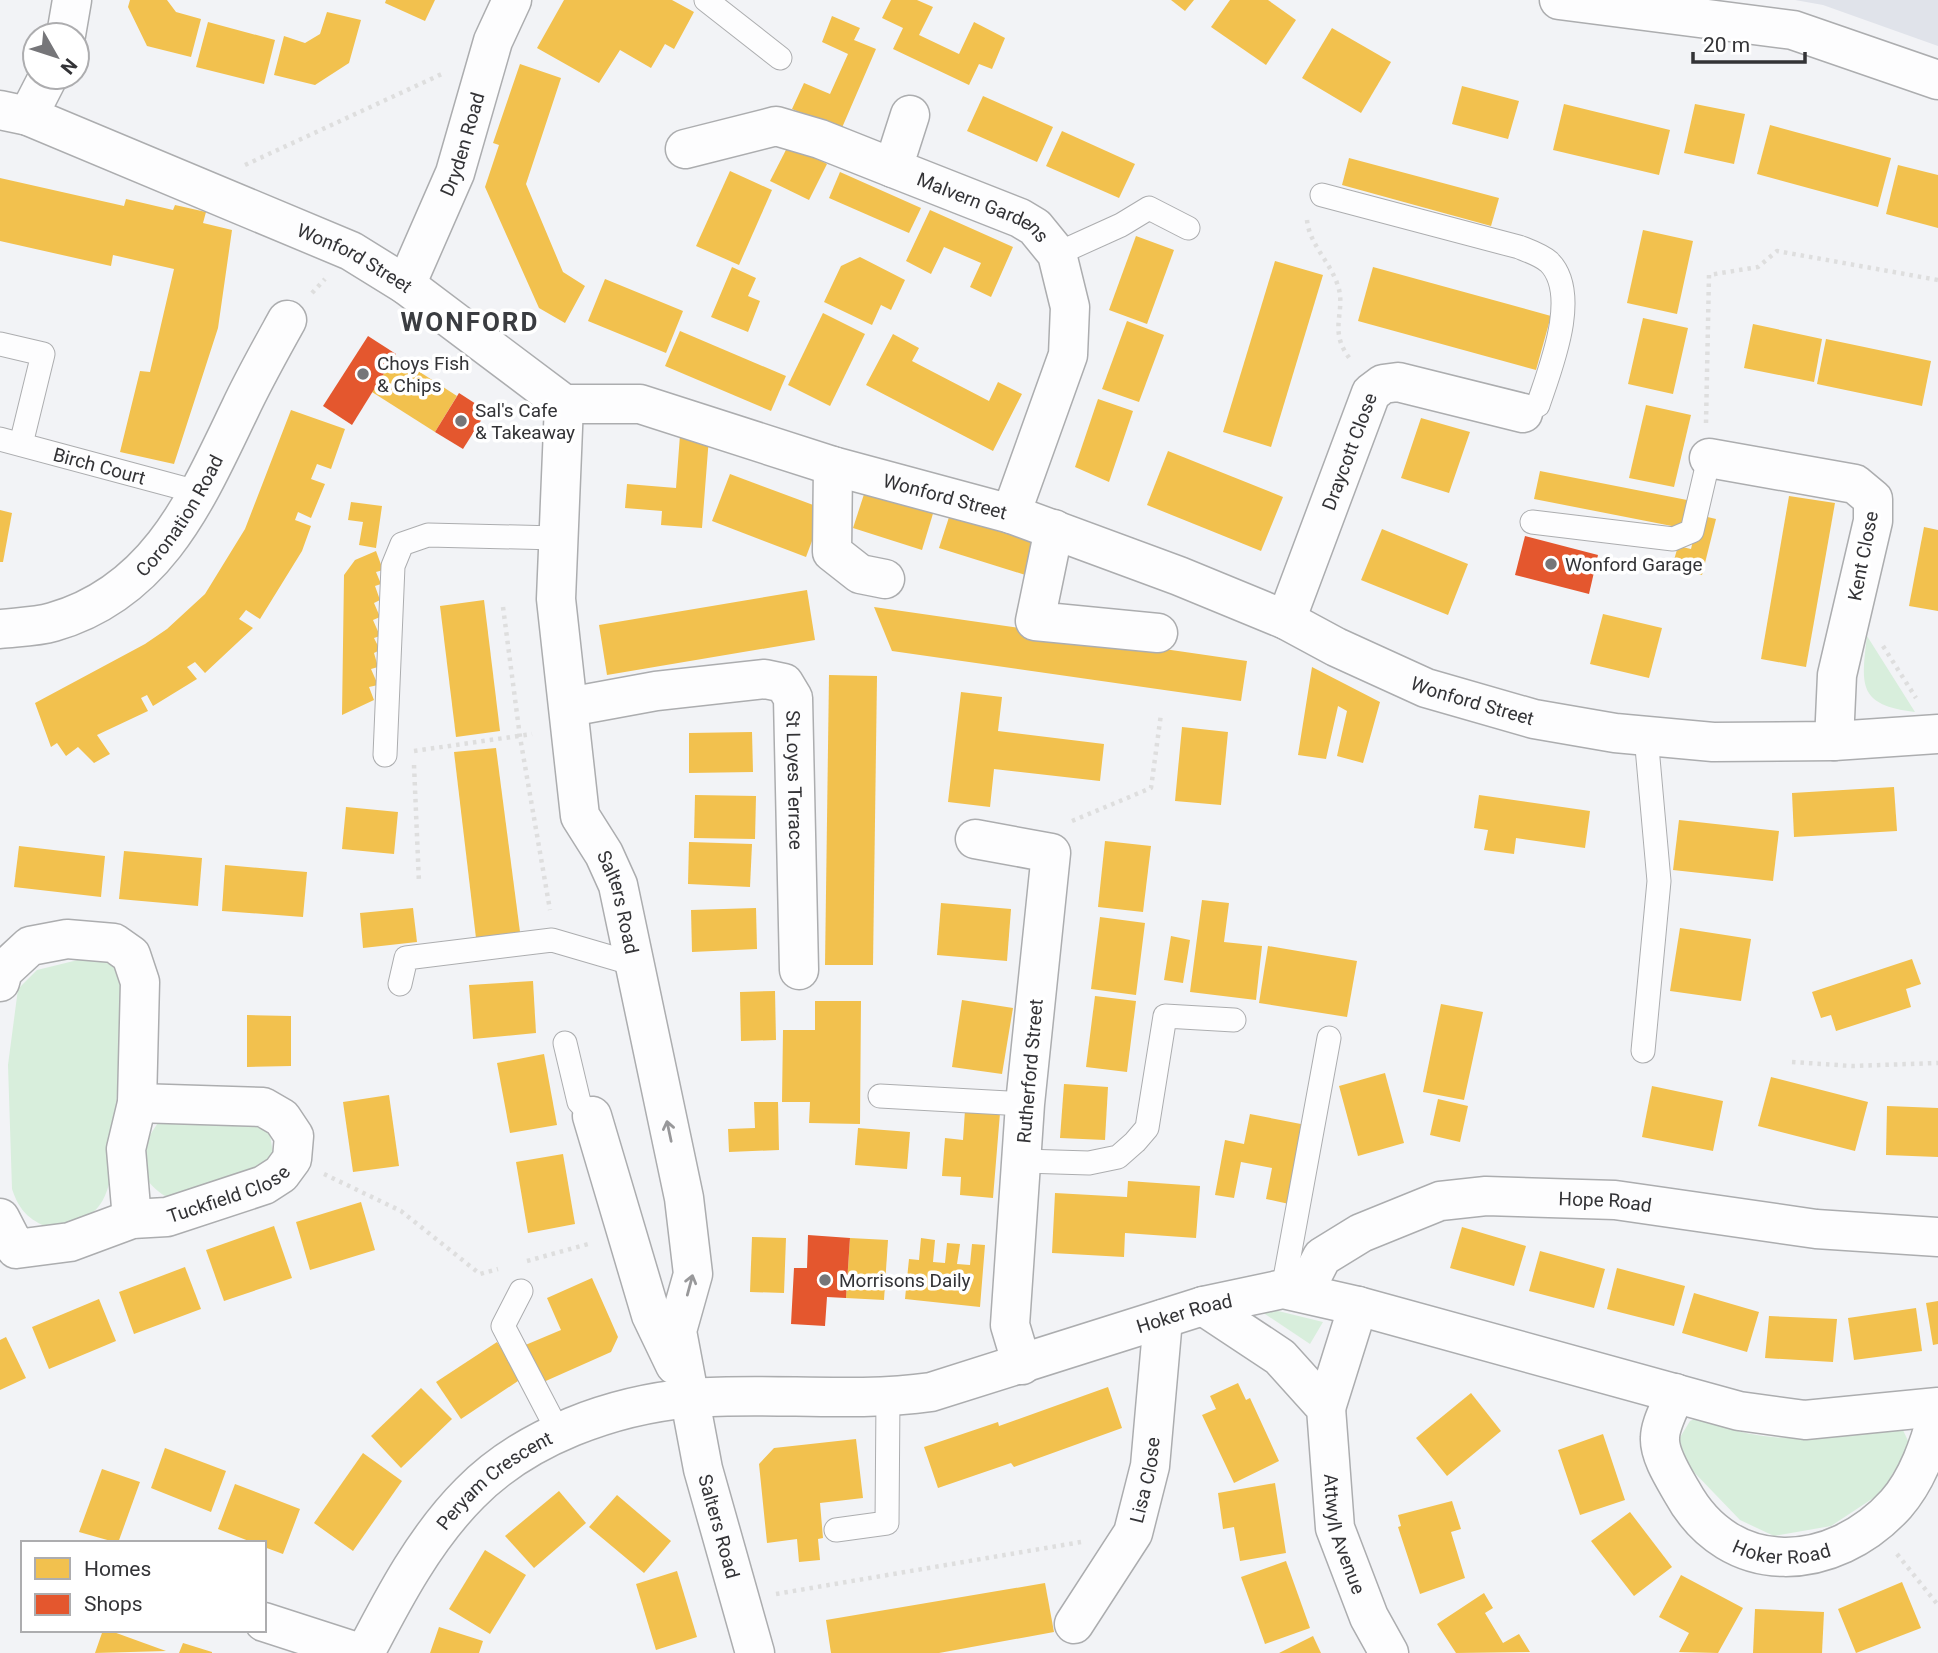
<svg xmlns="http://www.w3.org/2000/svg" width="1938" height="1653" font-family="Roboto,sans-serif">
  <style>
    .built { fill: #e0e3ea }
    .green { fill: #d8eedc }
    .homes { fill: #f2c14e }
    .shops { fill: #e4572e }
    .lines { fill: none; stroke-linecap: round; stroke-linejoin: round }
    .lane-casing { stroke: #acadaf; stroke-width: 25 }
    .street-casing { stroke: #acadaf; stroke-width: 41 }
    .path { stroke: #dedede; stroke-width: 4.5; stroke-dasharray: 3.5 5; stroke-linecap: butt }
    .lane { stroke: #fdfdfe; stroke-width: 23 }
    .street { stroke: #fdfdfe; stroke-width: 38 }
    .oneway { stroke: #98989a }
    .poi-dot { fill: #767679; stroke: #fff; stroke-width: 2.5 }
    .labels { text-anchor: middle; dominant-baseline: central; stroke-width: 7; stroke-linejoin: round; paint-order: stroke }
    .street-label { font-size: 19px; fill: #333336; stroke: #fff }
    .poi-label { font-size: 19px; fill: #333336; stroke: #fff; text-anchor: start }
    .district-label { font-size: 26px; font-weight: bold; letter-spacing: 2px; fill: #3b3d41; stroke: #fff }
  </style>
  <rect width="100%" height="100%" fill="#f2f3f6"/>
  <!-- built -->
  <path class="built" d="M1795,0h143v46l-115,-41z"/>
  <!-- green -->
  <g class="green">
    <path d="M1867,636l48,76c-57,-7 -54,-26 -48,-76z"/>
    <path d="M90,957l26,6 8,16 -12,193c-9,42 -20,44 -58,58 -23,-9 -34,-17 -42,-41l-4,-124 10,-76 19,-19z"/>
    <path d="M240,1115l29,14 4,24 -9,18 -86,32c-44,-21 -45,-46 -18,-83z"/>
    <path d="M1274,1310l49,12 -13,22 -48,-32z"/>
    <path d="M1699,1417c67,32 133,21 203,11l8,17 -29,48 -50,33 -57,10 -34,-16 -52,-54 -9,-27 11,-18z"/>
  </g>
  <!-- homes -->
  <g class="homes">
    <path d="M130,0h37l9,12 25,7 -10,38 -44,-11 -19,-39z"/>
    <path d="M386,0h49l-10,21 -40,-18z"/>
    <path d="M564,0h108l22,12 -20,37 -9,-5 -14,24 -31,-18 -21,33 -62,-35z"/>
    <path d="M891,0h26l16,7 -14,28 40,19 15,-32 31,16 -13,31 -13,-5 -10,21 -76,-36 10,-21 -21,-10z"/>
    <path d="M1171,0h23l-9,11z"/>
    <path d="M1230,0h38l28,20 -30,45 -55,-38z"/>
    <path d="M327,12l34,8 -12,43 -34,22 -41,-10 10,-39 21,7 15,-9z"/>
    <path d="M832,16l28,12 -6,12 22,9 -35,81 -49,-21 12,-26 26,11 18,-40 -26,-12z"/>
    <path d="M208,22l67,18 -11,44 -68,-17z"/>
    <path d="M1332,28l59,34 -30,51 -59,-35z"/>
    <path d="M520,64l41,14 -35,106 37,88 22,14 -20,37 -26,-15 -54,-121 14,-42 -6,-2z"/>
    <path d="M1462,86l57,15 -11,38 -56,-15z"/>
    <path d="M983,96l70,31 -16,35 -70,-31z"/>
    <path d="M1564,104l106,26 -11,45 -106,-25z"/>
    <path d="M1695,104l50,10 -11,50 -50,-11z"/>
    <path d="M1770,125l121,33 -13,49 -121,-33z"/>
    <path d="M1062,131l73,33 -16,34 -73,-32z"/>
    <path d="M789,144l38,20 -18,36 -39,-19z"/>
    <path d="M1349,158l150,40 -8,28 -149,-41z"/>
    <path d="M1898,165l40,10v53l-52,-14z"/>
    <path d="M730,171l42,19 -33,75 -43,-19z"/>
    <path d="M840,172l81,36 -12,25 -80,-35z"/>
    <path d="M0,178l124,28 2,-7 47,11 2,-5 31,7 -3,11 29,7 -14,98 -44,136 -54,-12 20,-81 10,1 24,-103 -61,-14 -2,11 -111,-25z"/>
    <path d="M930,210l83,37 -22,50 -21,-10 11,-24 -37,-16 -13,27 -25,-13z"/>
    <path d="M1643,230l50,11 -16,73 -50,-11z"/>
    <path d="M1136,236l38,14 -27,74 -38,-14z"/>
    <path d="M860,257l45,23 -14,30 -10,-5 -9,20 -48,-23 17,-36z"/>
    <path d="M1275,261l48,14 -52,172 -48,-15z"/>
    <path d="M732,267l24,11 -8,18 12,5 -12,31 -37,-15z"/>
    <path d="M1373,267l178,49 -15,54 -178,-49z"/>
    <path d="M605,279l78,32 -17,42 -78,-32z"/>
    <path d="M823,313l42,21 -35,72 -42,-21z"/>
    <path d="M1643,318l45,10 -15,66 -45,-10z"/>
    <path d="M1127,321l37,14 -25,67 -37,-13z"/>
    <path d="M1753,324l69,15 -8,43 -70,-14z"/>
    <path d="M680,331l106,45 -15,35 -106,-45z"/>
    <path d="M893,334l26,14 -7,13 77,40 9,-19 24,12 -29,57 -127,-66z"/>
    <path d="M1826,339l105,22 -9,45 -105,-22z"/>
    <path d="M395,356l62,40 -22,36 -63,-40z"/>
    <path d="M1098,399l35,12 -24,71 -34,-15z"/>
    <path d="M1646,405l45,10 -17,72 -45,-9z"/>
    <path d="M291,410l54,19 -14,40 -14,-5 -6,15 14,5 -14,34 -13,-6 -3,8 16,6 -9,25 -42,68 -14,-9 -7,9 14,9 -48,45 -10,-11 -8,5 10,12 -44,27 -6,-11 -6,3 7,13 -51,24 13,19 -16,9 -16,-16 -12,9 -9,-13 -6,4 -16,-44 110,-59 22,-15 38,-35 40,-65z"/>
    <path d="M1421,418l49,14 -21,61 -48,-15z"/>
    <path d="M680,435l29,2 -7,91 -41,-3 1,-14 -37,-3 2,-24 49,4z"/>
    <path d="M1168,451l115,46 -22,54 -114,-46z"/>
    <path d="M1540,471l147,29 -5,28 -148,-29z"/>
    <path d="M730,474l94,35 -18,48 -94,-36z"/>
    <path d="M867,485l68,22 -13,43 -69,-22z"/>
    <path d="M1789,496l46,7 -29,164 -45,-8z"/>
    <path d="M351,502l31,4 -6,42 -17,-3 4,-23 -15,-2z"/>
    <path d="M0,510l12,3 -9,49h-3z"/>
    <path d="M951,511l96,31 -12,36 -96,-30z"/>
    <path d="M1699,515l17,4 -14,56 -30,-8 6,-21 13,3z"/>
    <path d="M1924,527l14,3v81l-29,-5z"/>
    <path d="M1382,529l86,35 -20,51 -87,-35z"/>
    <path d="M376,551l7,19 -7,2 5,12 -6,2 5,14 -6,3 6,14 -7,3 7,16 -6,2 6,12 -6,3 4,14 -7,2 7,16 -9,2 5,13 -32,15 2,-140 11,-15z"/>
    <path d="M807,590l8,50 -208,35 -8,-50z"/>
    <path d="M484,600l16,131 -44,6 -16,-131z"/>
    <path d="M874,607l373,54 -6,40 -349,-50z"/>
    <path d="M1603,614l59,14 -13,50 -59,-14z"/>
    <path d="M1312,667l68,35 -17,61 -26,-7 10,-45 -9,-5 -12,53 -28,-4z"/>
    <path d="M829,675l48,1 -4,289h-48z"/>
    <path d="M961,692l41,5 -4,34 106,13 -4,37 -106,-12 -4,38 -42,-5z"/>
    <path d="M1182,727l46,5 -7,73 -46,-4z"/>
    <path d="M752,732l1,40 -64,1v-40z"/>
    <path d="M496,748l24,184 -44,6 -22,-186z"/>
    <path d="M1894,787l3,44 -103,6 -2,-44z"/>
    <path d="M695,795l61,1 -1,43 -61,-1z"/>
    <path d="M1479,795l111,16 -5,37 -69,-10 -2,16 -30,-4 4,-20 -14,-2z"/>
    <path d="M346,807l52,5 -4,42 -52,-5z"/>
    <path d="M1679,820l100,11 -6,50 -100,-11z"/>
    <path d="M1105,841l46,5 -8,66 -45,-5z"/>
    <path d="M689,842l63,2 -2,43 -62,-3z"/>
    <path d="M19,846l86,10 -4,41 -87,-10z"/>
    <path d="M124,851l78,7 -4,48 -79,-7z"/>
    <path d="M225,865l82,7 -4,45 -81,-6z"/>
    <path d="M1202,900l27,3 -5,39 38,4 -6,54 -66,-8z"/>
    <path d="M941,903l70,6 -4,52 -70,-6z"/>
    <path d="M413,908l4,34 -54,6 -3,-35z"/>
    <path d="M756,908l1,41 -65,3 -1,-42z"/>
    <path d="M1100,917l45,6 -9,72 -45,-6z"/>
    <path d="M1680,928l71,11 -10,62 -71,-10z"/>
    <path d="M1171,936l19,4 -7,43 -19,-3z"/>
    <path d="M1268,946l89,15 -10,56 -88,-14z"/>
    <path d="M1912,959l9,25 -15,5 5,18 -75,24 -5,-16 -10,3 -9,-26z"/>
    <path d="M533,981l3,52 -63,6 -4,-54z"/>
    <path d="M775,991l1,49 -35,1 -1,-49z"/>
    <path d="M1095,996l41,5 -9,71 -41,-5z"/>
    <path d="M962,1000l51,8 -11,66 -50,-7z"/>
    <path d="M815,1001h46l-1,123 -51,-1 1,-21h-28l1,-72h32z"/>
    <path d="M1441,1004l42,8 -19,88 -41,-8z"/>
    <path d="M247,1015l44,1v50l-44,1z"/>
    <path d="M544,1054l13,71 -47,8 -13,-70z"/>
    <path d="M1385,1073l19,70 -46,13 -19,-70z"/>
    <path d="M1771,1077l97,25 -13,49 -97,-25z"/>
    <path d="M1064,1084l44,3 -3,53 -45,-2z"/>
    <path d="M1652,1086l71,15 -10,50 -71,-14z"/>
    <path d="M389,1095l10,71 -46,6 -10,-70z"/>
    <path d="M1438,1099l30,7 -8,36 -30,-7z"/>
    <path d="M754,1102h24l1,48 -50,2 -1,-23 27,-1z"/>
    <path d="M1887,1106l51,2v49l-52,-2z"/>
    <path d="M965,1110l35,3 -7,85 -33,-3 1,-18 -19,-1 3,-38 18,2z"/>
    <path d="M1250,1114l56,11 -17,79 -23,-5 6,-31 -31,-6 -7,36 -19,-3 10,-55 19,4z"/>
    <path d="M858,1128l52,4 -3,37 -52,-4z"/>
    <path d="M563,1154l12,70 -47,9 -12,-71z"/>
    <path d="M1128,1181l72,5 -4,52 -71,-5 -1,24 -72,-4 3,-60 72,4z"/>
    <path d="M361,1202l14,48 -65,20 -14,-48z"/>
    <path d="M274,1226l18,52 -68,23 -18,-51z"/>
    <path d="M1462,1227l64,19 -12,40 -64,-18z"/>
    <path d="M752,1237l34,1 -2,55 -34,-1z"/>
    <path d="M850,1238l38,2 -4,60 -38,-2z"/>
    <path d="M921,1238l14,2 -2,22 12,1 2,-20 13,1 -3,20 13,1 2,-21 13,1 -5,62 -75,-8 4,-40 10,1z"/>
    <path d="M1540,1251l65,18 -11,39 -65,-17z"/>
    <path d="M185,1267l16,42 -67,25 -15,-42z"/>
    <path d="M1617,1268l68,18 -11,40 -67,-17z"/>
    <path d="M592,1278l26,59 -7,15 -72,32 -16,-38 38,-16 -14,-32z"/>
    <path d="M1694,1293l65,19 -12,40 -65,-19z"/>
    <path d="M99,1299l17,42 -67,28 -17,-42z"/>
    <path d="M1938,1301v43l-5,1 -7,-42z"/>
    <path d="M1916,1308l6,43 -68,9 -6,-42z"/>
    <path d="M1769,1316l68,3 -4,43 -68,-4z"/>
    <path d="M6,1337l20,41 -26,12v-50z"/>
    <path d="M497,1342l24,37 -60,40 -25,-37z"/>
    <path d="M1238,1383l8,17 4,-2 29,63 -45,22 -32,-68 14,-6 -6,-13z"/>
    <path d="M1108,1387l14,41 -108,39 -3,-4 -73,25 -14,-41 74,-25 1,4z"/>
    <path d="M421,1388l31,31 -51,49 -30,-32z"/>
    <path d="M1471,1393l30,38 -54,45 -31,-38z"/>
    <path d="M1603,1434l22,66 -45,15 -22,-65z"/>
    <path d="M856,1439l7,59 -43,5 3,35 -5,1 2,21 -21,2 -2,-23 -30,4 -8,-79 15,-16z"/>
    <path d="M165,1448l61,23 -15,41 -60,-24z"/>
    <path d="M363,1453l39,28 -49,70 -39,-28z"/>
    <path d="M102,1469l38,13 -22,61 -39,-11z"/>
    <path d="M1275,1483l11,70 -46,8 -6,-34 -11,2 -5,-36z"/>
    <path d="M235,1484l65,25 -17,45 -19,-7v-4h-10l-36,-14z"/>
    <path d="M559,1491l27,32 -52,45 -29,-32z"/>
    <path d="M617,1495l54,46 -27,32 -55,-46z"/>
    <path d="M1452,1501l9,28 -10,3 14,46 -45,16 -22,-67 3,-1 -3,-11z"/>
    <path d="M1630,1512l42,55 -38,29 -43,-55z"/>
    <path d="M485,1550l41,25 -36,59 -41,-25z"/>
    <path d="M1286,1561l24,67 -45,16 -24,-67z"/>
    <path d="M677,1571l20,66 -41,13 -20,-66z"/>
    <path d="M1681,1575l62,33 -25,45 -39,-1 10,-19 -30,-16z"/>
    <path d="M1902,1582l19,46 -65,25 -18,-44z"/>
    <path d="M1045,1583l9,49 -115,21h-108l-5,-33z"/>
    <path d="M1484,1593l9,15 -8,5 18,30 16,-9 11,18 -74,1 -19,-29z"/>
    <path d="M1755,1609l69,3 -2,41h-69z"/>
    <path d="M439,1627l44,14 -4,12h-49z"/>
    <path d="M103,1630h5l58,21 -71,2z"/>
    <path d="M1313,1636l8,17h-42z"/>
    <path d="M183,1643l29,9v1h-33z"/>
  </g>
  <!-- shops -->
  <g class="shops">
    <path d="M368,336l28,18 -44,71 -29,-19z"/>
    <path d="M459,393l28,18 -24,38 -28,-17z"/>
    <path d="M1525,536l73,19 -9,39 -74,-19z"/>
    <path d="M808,1235l42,3 -4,60 -19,-1 -2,29 -34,-2 3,-56h13z"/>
  </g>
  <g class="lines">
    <!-- lane casing -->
    <g class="lane-casing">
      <g id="lane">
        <path d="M706,0l74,58"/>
        <path d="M1322,195l197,52c10,4 22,8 30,15 32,32 1,107 -11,143l-15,8"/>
        <path d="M1057,254l64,-29 28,-17 39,20"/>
        <path d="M0,344l43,10 -22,90"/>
        <path id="s1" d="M0,439l201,54"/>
        <path d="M1532,522l141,17 19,-8 17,-73"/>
        <path d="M385,755l8,-189 9,-22 26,-9 129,3"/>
        <path d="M400,984l6,-26 146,-18 82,24"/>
        <path d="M565,1043l14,59 13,14"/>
        <path d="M1643,1051l16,-170 -13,-145"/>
        <path d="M880,1096l145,8"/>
        <path d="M1023,1161l66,2 29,-6 17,-15 12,-14 18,-112 69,4"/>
        <path d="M1283,1289l46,-251"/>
        <path d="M521,1291l-18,35 56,107"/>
        <path d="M836,1530l51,-7 1,-125"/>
      </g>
    </g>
    <!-- street casing -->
    <g class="street-casing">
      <g id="street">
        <path d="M1559,0l234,30 145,50"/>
        <path d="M66,35l6,-35"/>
        <path id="s2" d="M0,110l28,6 323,135 55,34 158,119h76l193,62 178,48 168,62 107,44 50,27 90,41 108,31 81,14 98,9 121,-1 104,-7"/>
        <path id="s3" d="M910,115l-17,53 127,50 15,9 22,27 13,53 -2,48 -57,159"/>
        <path d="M28,116l20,-39"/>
        <path d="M685,149l91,-23 44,13 73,29"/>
        <path id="s4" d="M406,285l49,-112 38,-132 19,-41"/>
        <path id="s5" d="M564,404l-8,195 24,217 24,38 14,31 66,313 9,76 -16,57 26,138 52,184"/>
        <path d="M1709,458l146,26 18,15v22l-36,154 -3,66"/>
        <path d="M833,466l-1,86 28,22 25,5"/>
        <path d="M1054,529l-19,92 123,12"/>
        <path id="s6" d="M1286,620l85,-227 12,-9 15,-2 125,31"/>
        <path id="s7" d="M0,629c17,-2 36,-2 53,-7 105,-30 144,-124 187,-213 14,-30 31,-60 47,-89"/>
        <path id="s8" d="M569,707l87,-16 109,-12 19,4 9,15 6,272"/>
        <path d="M975,839l76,14 -26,251 -15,221 12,40"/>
        <path d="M0,982l3,-11 27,-25 37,-7 47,4 17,12 9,27 -3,121 -11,46 6,70"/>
        <path d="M592,1116l59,199 24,50"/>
        <path id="s9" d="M0,1218l16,31 54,-7 62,-23 35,-2 97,-32 17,-11 11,-15 2,-23 -12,-18 -19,-11 -126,-4"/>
        <path id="s10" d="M1304,1292l18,-35 39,-24 79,-32 46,-5 129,4 201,29 122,8"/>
        <path id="s11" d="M1203,1306l77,51 46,51 9,120 34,89 20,36"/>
        <path id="s12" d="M1675,1393c-4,13 -15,31 -15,45 -1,17 14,40 22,54 48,88 152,81 214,12 22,-25 33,-59 42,-91"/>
        <path d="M1326,1408l32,-102"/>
        <path d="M264,1622l96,31"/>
        <path id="s13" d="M1074,1624l59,-91 17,-67 13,-147"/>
        <path id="s14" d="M365,1653c29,-56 60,-115 105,-160 56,-57 143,-88 221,-95 80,-6 160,5 240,-6l272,-86 80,-17 75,17 381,105 66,9 133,-13"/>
      </g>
    </g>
    <!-- path -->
    <g class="path">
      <path d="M245,165l199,-92"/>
      <path d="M1307,220c2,23 22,41 30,63 11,28 -11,47 14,77"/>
      <path d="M312,293l13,-14"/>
      <path d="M1706,423l3,-148 49,-8 19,-16 161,29"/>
      <path d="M503,607l17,130 30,173"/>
      <path d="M1883,646l33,52"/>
      <path d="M414,751l118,-17"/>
      <path d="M414,765l5,118"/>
      <path d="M1072,821l79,-33 10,-74"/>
      <path d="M1792,1062l60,4 86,-3"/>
      <path d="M324,1174l77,37 79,63 18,-5"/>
      <path d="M527,1261l65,-18"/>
      <path d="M1897,1554l41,51"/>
      <path d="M776,1594l305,-52"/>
    </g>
    <!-- lane -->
    <use href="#lane" class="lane"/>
    <!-- street -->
    <use href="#street" class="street"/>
  </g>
  <!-- one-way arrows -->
  <defs><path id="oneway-shaft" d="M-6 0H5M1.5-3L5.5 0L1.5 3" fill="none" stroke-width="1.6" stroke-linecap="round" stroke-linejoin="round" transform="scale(1.75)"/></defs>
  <g class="oneway">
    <use href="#oneway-shaft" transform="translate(669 1131) rotate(-102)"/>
    <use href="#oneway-shaft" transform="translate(690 1285) rotate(-75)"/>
  </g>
  <!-- markers -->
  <g class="poi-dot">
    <circle cx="363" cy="374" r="7"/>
    <circle cx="461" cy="421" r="7"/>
    <circle cx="1551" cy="564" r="7"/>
    <circle cx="825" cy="1280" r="7"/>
  </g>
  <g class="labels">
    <!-- street labels -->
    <g class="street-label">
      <text stroke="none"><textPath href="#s4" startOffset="152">Dryden Road</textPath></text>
      <text stroke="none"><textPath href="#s3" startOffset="154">Malvern Gardens</textPath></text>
      <text stroke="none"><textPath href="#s2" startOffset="385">Wonford Street</textPath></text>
      <text stroke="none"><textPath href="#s6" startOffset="180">Draycott Close</textPath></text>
      <text stroke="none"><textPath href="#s1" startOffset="103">Birch Court</textPath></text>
      <text stroke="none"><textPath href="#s2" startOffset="1036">Wonford Street</textPath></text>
      <text stroke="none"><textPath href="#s7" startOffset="224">Coronation Road</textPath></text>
      <text transform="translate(1863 556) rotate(-79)">Kent Close</text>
      <text stroke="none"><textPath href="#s2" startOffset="1603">Wonford Street</textPath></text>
      <text stroke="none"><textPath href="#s8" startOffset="317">St Loyes Terrace</textPath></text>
      <text stroke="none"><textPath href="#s5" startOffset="509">Salters Road</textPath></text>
      <text transform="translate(1030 1071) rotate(-85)">Rutherford Street</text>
      <text stroke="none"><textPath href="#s9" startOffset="256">Tuckfield Close</textPath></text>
      <text stroke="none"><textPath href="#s10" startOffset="336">Hope Road</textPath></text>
      <text stroke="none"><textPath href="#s14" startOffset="943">Hoker Road</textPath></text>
      <text stroke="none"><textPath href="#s13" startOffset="163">Lisa Close</textPath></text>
      <text stroke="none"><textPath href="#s14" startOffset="219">Peryam Crescent</textPath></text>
      <text stroke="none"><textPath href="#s5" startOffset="1148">Salters Road</textPath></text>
      <text stroke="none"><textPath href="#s11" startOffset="289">Attwyll Avenue</textPath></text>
      <text stroke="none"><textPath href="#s12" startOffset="231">Hoker Road</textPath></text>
    </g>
    <!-- poi labels -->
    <g class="poi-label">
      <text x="377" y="363">Choys Fish<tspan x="377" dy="22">&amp; Chips</tspan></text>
      <text x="475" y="410">Sal's Cafe<tspan x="475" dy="22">&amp; Takeaway</tspan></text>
      <text x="1565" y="564">Wonford Garage</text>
      <text x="839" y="1280">Morrisons Daily</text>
    </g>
    <!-- district labels -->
    <g class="district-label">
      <text x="470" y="322">WONFORD</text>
    </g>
  </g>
  <!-- legend -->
  <rect x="21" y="1541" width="245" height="91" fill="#ffffff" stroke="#adadaf" stroke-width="2"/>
  <rect x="35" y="1558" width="35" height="21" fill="#f2c14e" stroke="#adadaf" stroke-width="2"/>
  <text x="84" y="1576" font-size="21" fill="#333336">Homes</text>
  <rect x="35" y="1594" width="35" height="21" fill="#e4572e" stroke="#adadaf" stroke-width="2"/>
  <text x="84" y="1611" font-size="21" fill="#333336">Shops</text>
  <!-- north arrow -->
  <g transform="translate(56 56) rotate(129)"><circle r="33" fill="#ffffff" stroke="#adadaf" stroke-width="2"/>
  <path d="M0-5L12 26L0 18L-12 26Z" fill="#767679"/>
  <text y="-10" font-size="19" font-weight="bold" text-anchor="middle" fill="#333336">N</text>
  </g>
  <!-- scale -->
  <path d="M1693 52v10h112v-10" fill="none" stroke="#333336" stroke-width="3.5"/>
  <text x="1703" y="52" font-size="21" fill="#333336" stroke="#ffffff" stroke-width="5" paint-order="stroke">20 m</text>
</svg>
